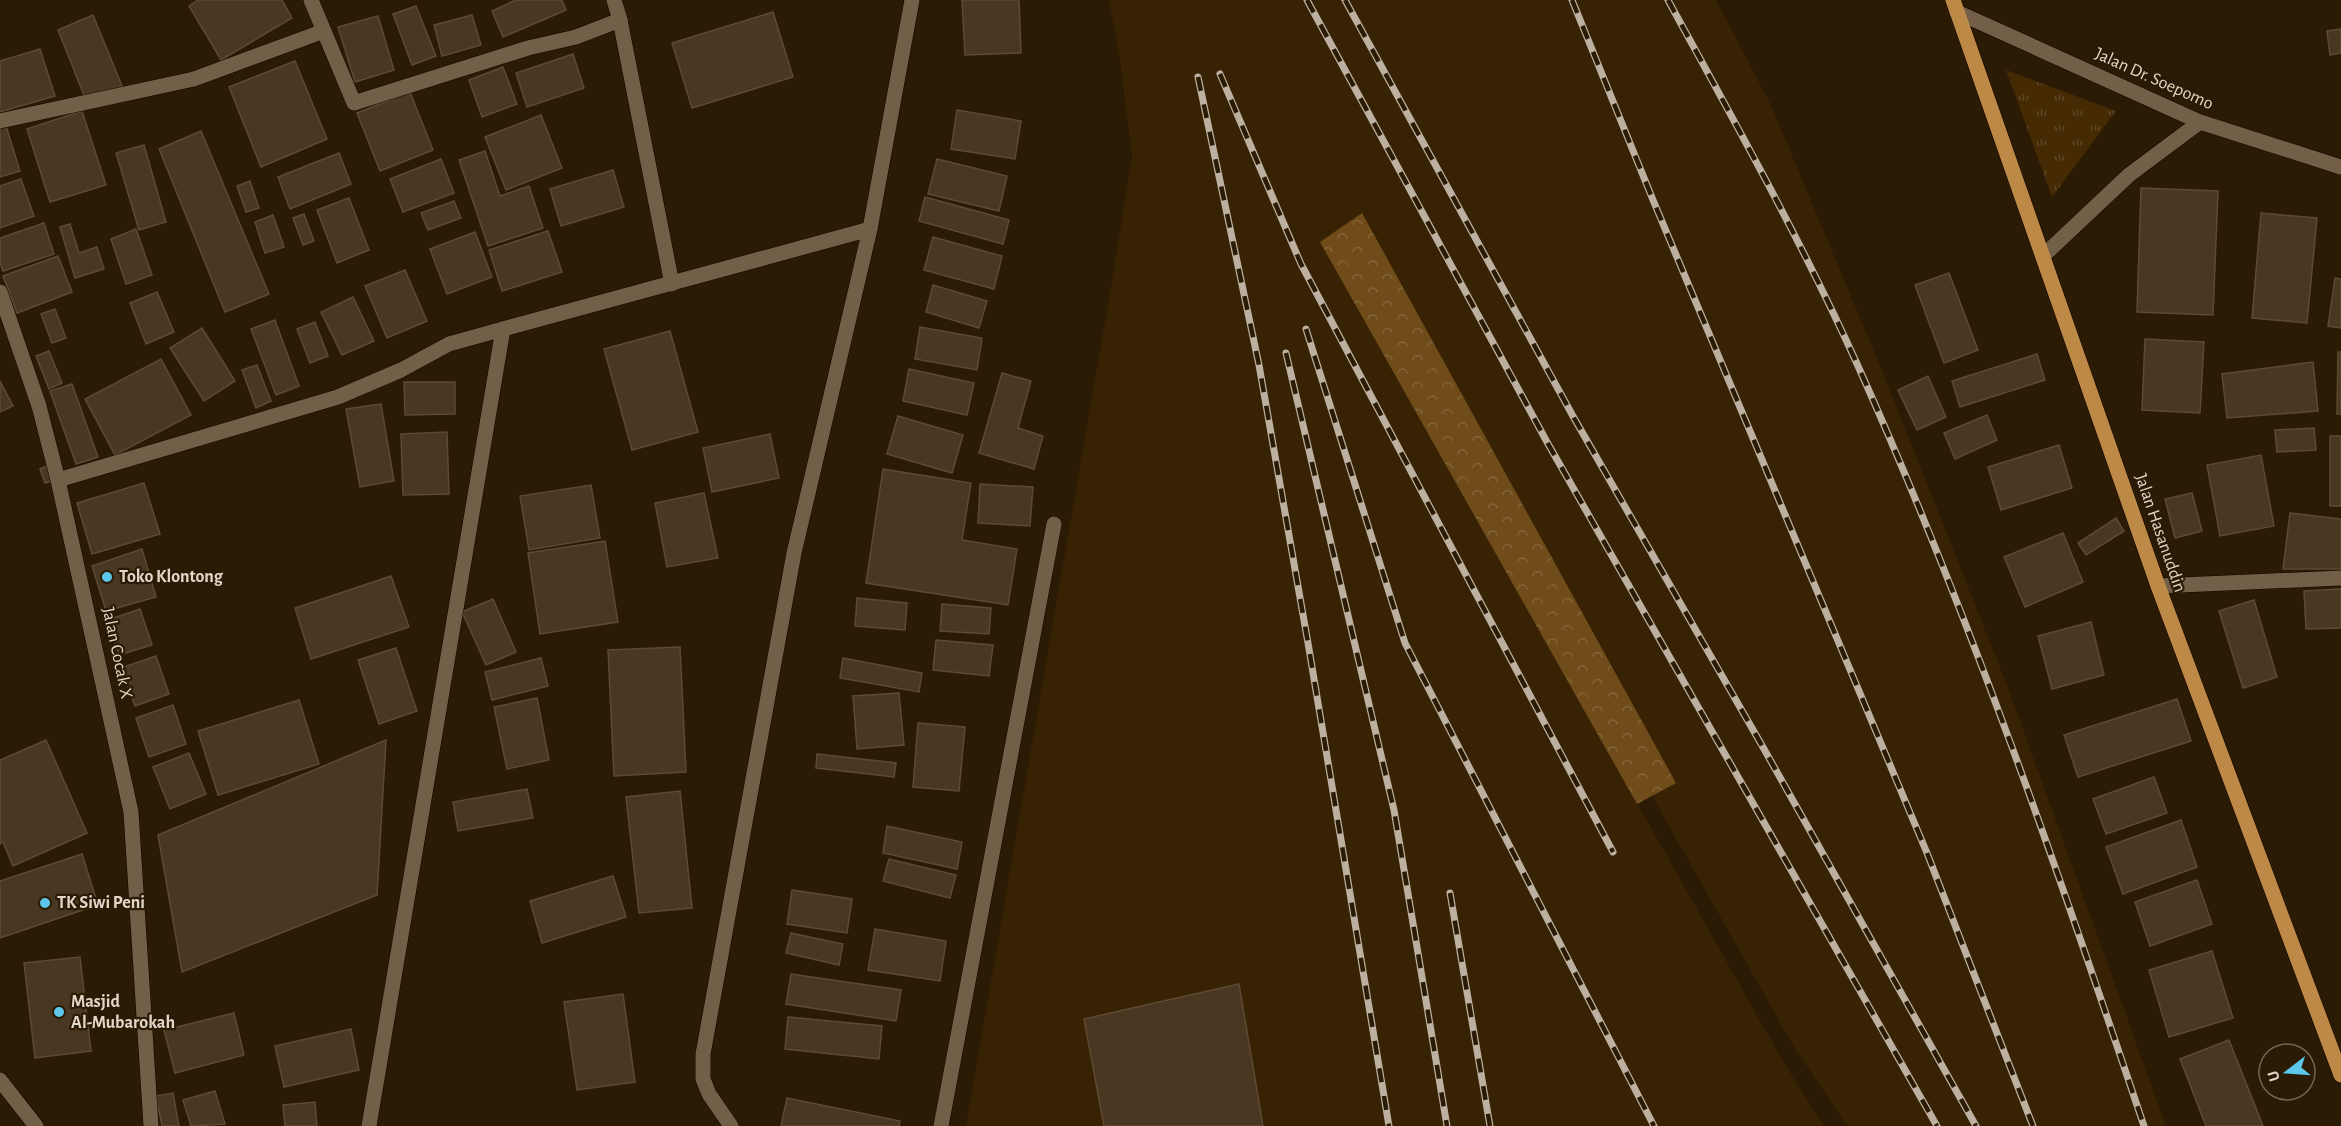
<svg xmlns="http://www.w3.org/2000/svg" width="2341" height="1126" font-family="'Alegreya Sans',sans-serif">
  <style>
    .built { fill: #382204 }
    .forest { fill: url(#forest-crowns) }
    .park { fill: url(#park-tufts) }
    .building { fill: #4a3721; stroke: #5e4a33; stroke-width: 1.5 }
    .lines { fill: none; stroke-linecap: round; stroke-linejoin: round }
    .minor-casing { stroke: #130500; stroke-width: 16 }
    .major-casing { stroke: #130500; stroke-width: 16 }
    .minor { stroke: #735f47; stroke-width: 15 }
    .major { stroke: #bc8946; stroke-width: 15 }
    .rail-casing { stroke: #bcb0a0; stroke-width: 7 }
    .rail { stroke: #2b1a04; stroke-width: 4.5; stroke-dasharray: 14; stroke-linecap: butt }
    .poi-dot { fill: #5cc7e8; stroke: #2b1a04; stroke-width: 2 }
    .labels { text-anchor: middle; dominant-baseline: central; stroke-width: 4.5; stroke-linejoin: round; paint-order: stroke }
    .street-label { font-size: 18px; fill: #e1d6c8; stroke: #2b1a04 }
    .poi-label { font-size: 18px; font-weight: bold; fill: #e1d6c8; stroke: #2b1a04; text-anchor: start }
  </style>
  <defs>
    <pattern id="forest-crowns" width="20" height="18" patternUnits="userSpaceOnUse" patternTransform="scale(1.5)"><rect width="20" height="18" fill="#704c1a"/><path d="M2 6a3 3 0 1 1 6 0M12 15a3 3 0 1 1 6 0" fill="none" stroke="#84653a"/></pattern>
    <pattern id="park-tufts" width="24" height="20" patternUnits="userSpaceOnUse" patternTransform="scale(1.5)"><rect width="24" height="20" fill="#452a03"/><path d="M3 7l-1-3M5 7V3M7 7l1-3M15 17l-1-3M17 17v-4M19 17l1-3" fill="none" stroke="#604826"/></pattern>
  </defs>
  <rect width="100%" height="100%" fill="#2b1a04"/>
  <!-- built -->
  <path class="built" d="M1109,0h607l55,105 112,268 124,312 159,441h-319l-53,-79 -142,-251 24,-14 -356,-540 464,821 40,63h-858l146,-845 20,-125 -12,-96z"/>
  <!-- forest -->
  <path class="forest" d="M1362,213l314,570 -39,21 -317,-562z"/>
  <!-- park -->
  <path class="park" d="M2006,70l110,41 -64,86z"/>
  <!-- building -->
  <g class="building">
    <path d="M198,0h84l10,18 -71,42 -32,-54z"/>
    <path d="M516,0h46l4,10 -63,27 -11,-26z"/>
    <path d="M962,0h57l2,53 -56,2z"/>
    <path d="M416,6l20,50 -24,9 -19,-51z"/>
    <path d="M773,12l20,65 -101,31 -20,-65z"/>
    <path d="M93,15l29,71 -36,14 -28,-70z"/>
    <path d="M472,15l9,30 -39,11 -8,-31z"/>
    <path d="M378,16l16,54 -39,12 -17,-55z"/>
    <path d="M2341,29v24l-11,2 -3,-24z"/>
    <path d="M40,49l15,47 -55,16v-51z"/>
    <path d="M573,54l11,34 -57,19 -11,-34z"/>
    <path d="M295,61l32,78 -66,28 -32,-80z"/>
    <path d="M503,67l14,37 -35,13 -13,-37z"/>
    <path d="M410,92l23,58 -53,21 -23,-58z"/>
    <path d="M957,110l64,11 -6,38 -64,-10z"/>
    <path d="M82,111l24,74 -56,17 -23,-73z"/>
    <path d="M541,115l21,53 -56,22 -21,-53z"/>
    <path d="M6,126l14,45 -20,6v-49z"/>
    <path d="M201,131l68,163 -44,18 -66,-163z"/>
    <path d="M144,145l22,77 -27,8 -23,-77z"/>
    <path d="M485,151l15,45 29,-10 14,42 -55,18 -29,-86z"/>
    <path d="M339,153l12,31 -61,25 -12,-32z"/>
    <path d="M441,159l13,34 -51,19 -13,-33z"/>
    <path d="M937,159l70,17 -8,35 -71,-17z"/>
    <path d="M613,170l11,37 -63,19 -11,-37z"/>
    <path d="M21,179l13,37 -34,12v-42z"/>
    <path d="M250,181l9,27 -13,4 -9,-26z"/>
    <path d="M2141,188l77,3 -5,124 -76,-3z"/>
    <path d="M925,197l84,23 -6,24 -84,-23z"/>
    <path d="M349,198l20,52 -32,13 -20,-53z"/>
    <path d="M454,201l7,17 -33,12 -7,-17z"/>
    <path d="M2261,213l56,5 -10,105 -55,-5z"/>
    <path d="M304,214l10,27 -11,4 -10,-27z"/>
    <path d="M273,215l11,32 -19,6 -10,-31z"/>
    <path d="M44,223l10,31 -51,17 -3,-8v-25z"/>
    <path d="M70,224l9,29 18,-6 7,22 -29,9 -15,-51z"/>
    <path d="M136,229l16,46 -26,9 -15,-45z"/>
    <path d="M548,231l14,41 -60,19 -13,-41z"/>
    <path d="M475,232l17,45 -45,17 -17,-45z"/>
    <path d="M933,237l69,19 -8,33 -70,-19z"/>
    <path d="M58,256l14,36 -55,21 -14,-37z"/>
    <path d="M405,270l22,51 -40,17 -22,-52z"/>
    <path d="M1949,273l29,77 -34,13 -29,-78z"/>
    <path d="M2335,278l6,1v49l-13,-2z"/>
    <path d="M933,285l54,16 -8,27 -53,-16z"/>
    <path d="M157,292l17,40 -28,12 -16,-41z"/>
    <path d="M353,297l21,44 -32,14 -21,-43z"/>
    <path d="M55,309l11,29 -14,5 -11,-29z"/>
    <path d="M275,320l24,66 -23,9 -25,-66z"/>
    <path d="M315,322l13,34 -18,7 -13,-34z"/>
    <path d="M920,327l62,11 -5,32 -62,-11z"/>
    <path d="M202,328l33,53 -31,20 -34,-53z"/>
    <path d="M670,331l28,101 -66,18 -28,-101z"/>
    <path d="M2145,339l59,3 -4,71 -58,-3z"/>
    <path d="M49,351l13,32 -13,6 -13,-33z"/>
    <path d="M2338,352h3v62h-4z"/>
    <path d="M2037,354l8,26 -85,27 -8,-26z"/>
    <path d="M161,359l30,56 -76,40 -30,-56z"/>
    <path d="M2313,362l5,49 -91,7 -5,-44z"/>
    <path d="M257,365l14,36 -15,7 -14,-38z"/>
    <path d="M909,369l65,14 -7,32 -64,-14z"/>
    <path d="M1002,373l29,8 -13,47 25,8 -9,33 -55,-16z"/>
    <path d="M1928,376l18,41 -29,13 -19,-40z"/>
    <path d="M0,381l13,25 -13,6z"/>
    <path d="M404,382h51v32l-50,1z"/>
    <path d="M72,384l26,73 -22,7 -26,-73z"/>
    <path d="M381,404l13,77 -34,6 -14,-78z"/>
    <path d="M1987,415l10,25 -42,19 -11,-26z"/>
    <path d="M898,416l65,19 -11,38 -65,-19z"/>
    <path d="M2314,428l2,22 -39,2 -2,-22z"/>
    <path d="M447,432l2,62 -46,1 -2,-61z"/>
    <path d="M770,434l9,44 -67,14 -9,-44z"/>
    <rect x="2330" y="436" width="11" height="70"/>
    <path d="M2059,445l13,43 -71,22 -13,-43z"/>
    <path d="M2261,455l13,71 -54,10 -13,-71z"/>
    <path d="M49,465l5,16 -9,2 -5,-14z"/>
    <path d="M883,469l88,14 -9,57 55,9 -9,56 -142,-22z"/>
    <path d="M144,483l16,51 -68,20 -15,-51z"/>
    <path d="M980,484l53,3 -3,39 -52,-3z"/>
    <path d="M591,485l9,53 -71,12 -9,-54z"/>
    <path d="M704,493l14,65 -51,9 -12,-64z"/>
    <path d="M2192,493l10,38 -27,7 -10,-39z"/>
    <path d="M2290,513l51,6v50h-58z"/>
    <path d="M2116,518l8,13 -38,24 -8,-12z"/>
    <path d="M2063,533l20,49 -58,25 -21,-50z"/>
    <path d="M605,541l13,81 -78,12 -12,-81z"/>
    <path d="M142,549l14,48 -50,14 -14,-45z"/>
    <path d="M391,576l18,51 -98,32 -16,-51z"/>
    <path d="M2341,589v39l-35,1 -2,-38z"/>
    <path d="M857,598l50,5 -2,27 -50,-4z"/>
    <path d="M493,599l23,53 -30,13 -24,-53z"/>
    <path d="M2254,600l23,77 -34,11 -24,-77z"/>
    <path d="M942,604l49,4 -2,26 -49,-3z"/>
    <path d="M140,609l12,36 -33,10 -11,-35z"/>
    <path d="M2091,622l13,53 -52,14 -14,-53z"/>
    <path d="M936,640l57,5 -4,31 -56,-6z"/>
    <path d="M680,647l6,125 -72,4 -6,-126z"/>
    <path d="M396,648l21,63 -38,13 -21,-64z"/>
    <path d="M156,656l13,38 -34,12 -14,-38z"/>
    <path d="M541,658l7,28 -56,14 -7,-28z"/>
    <path d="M843,658l79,15 -3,19 -79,-14z"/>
    <path d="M899,693l5,52 -47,4 -4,-53z"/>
    <path d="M537,698l12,62 -42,9 -13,-62z"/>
    <path d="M2177,699l14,42 -113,36 -14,-42z"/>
    <path d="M299,700l20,64 -101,31 -20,-64z"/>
    <path d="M173,705l13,39 -37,13 -13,-39z"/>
    <path d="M918,723l47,4 -6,64 -46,-4z"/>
    <path d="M46,740l41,93 -74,33 -10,-24 -3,2v-84z"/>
    <path d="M386,740l-9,155 -195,77 -24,-137z"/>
    <path d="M189,753l17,41 -36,15 -17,-42z"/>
    <path d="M817,754l79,9 -2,14 -78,-9z"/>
    <path d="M2154,777l13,36 -61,21 -13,-35z"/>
    <path d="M527,789l6,29 -75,13 -5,-29z"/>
    <path d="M680,791l12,117 -53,5 -13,-116z"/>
    <path d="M2181,820l16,47 -74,27 -17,-47z"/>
    <path d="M887,826l75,16 -5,27 -74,-16z"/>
    <path d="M82,854l16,51 -98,33v-57z"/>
    <path d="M889,859l67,16 -6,23 -67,-17z"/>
    <path d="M613,876l13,41 -84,26 -12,-42z"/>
    <path d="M2197,880l15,44 -62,22 -15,-44z"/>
    <path d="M792,890l60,9 -5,34 -60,-9z"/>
    <path d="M875,929l71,12 -6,40 -72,-11z"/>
    <path d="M791,933l52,11 -4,21 -53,-12z"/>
    <path d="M2212,951l21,67 -64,19 -20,-67z"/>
    <path d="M80,957l11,94 -56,7 -11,-95z"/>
    <path d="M791,974l110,16 -5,31 -110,-17z"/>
    <path d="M1239,984l24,142h-159l-20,-107z"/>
    <path d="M623,994l12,88 -58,8 -13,-88z"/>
    <path d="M234,1013l10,42 -69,18 -11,-43z"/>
    <path d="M788,1017l94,9 -3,33 -94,-10z"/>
    <path d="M351,1029l8,41 -75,17 -9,-41z"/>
    <path d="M2229,1040l34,86h-57l-26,-67z"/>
    <path d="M215,1091l10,33 -34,2 -8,-26z"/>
    <path d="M173,1093l6,33h-17l-6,-30z"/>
    <path d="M787,1098l113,23 -1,5h-118z"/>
    <path d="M315,1102l2,24h-32l-2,-21z"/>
  </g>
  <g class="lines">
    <!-- minor casing -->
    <g class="minor-casing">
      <g id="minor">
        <path d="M311,0l43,103 174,-55 48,-11 44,-17"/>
        <path d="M614,0l6,20 52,264"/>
        <path d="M1957,12l243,110 141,45"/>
        <path d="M0,121l194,-42 130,-48"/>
        <path d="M2043,256l86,-81 71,-53"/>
        <path d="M0,292l39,114 19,74"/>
        <path d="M2158,586l183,-8"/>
        <path d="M0,1080l36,46"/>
        <path d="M151,1126l-20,-314 -73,-332 280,-83 63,-27 48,-26 54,-15"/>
        <path d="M369,1126l134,-797 367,-100"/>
        <path d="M731,1126l-22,-32 -6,-15v-25l91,-501 76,-324 42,-229"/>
        <path d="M941,1126l113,-602"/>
      </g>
    </g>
    <!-- major casing -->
    <g class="major-casing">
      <path id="major" d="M1953,0l205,586 183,489"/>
    </g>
    <!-- minor -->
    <use href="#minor" class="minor"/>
    <!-- major -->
    <use href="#major" class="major"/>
    <!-- rail casing -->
    <g class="rail-casing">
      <g id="rail">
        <path d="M1307,0l240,442 390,684"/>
        <path d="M1345,0l229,418 190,331 212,377"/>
        <path d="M1572,0l81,200 274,653 106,273"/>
        <path d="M1668,0c66,121 133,240 190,366 111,247 200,504 286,760"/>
        <path d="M1220,74l81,190 312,588"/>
        <path d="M1198,77l61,288 49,278 81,483"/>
        <path d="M1306,329l99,314 249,483"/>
        <path d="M1286,353l108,457 53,316"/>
        <path d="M1450,893l40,233"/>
      </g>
    </g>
    <!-- rail -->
    <use href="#rail" class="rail"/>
  </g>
  <!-- markers -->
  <g class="poi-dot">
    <circle cx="107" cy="577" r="6"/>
    <circle cx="45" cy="903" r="6"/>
    <circle cx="59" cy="1012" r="6"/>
  </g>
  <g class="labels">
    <!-- street labels -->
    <g class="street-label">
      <text transform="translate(2154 79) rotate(24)">Jalan Dr. Soepomo</text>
      <text transform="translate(2160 533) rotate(71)">Jalan Hasanuddin</text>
      <text transform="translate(117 653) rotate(78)">Jalan Cocak X</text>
    </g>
    <!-- poi labels -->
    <g class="poi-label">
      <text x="119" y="577">Toko Klontong</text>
      <text x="57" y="903">TK Siwi Peni</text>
      <text x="71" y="1002">Masjid<tspan x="71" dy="21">Al-Mubarokah</tspan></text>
    </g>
  </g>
  <!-- north arrow -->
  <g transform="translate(2287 1072) rotate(253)"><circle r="28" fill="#2b1a04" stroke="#746552" stroke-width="1.5"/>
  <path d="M0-4.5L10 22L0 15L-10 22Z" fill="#5cc7e8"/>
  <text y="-9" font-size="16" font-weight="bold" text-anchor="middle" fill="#e1d6c8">U</text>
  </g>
</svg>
